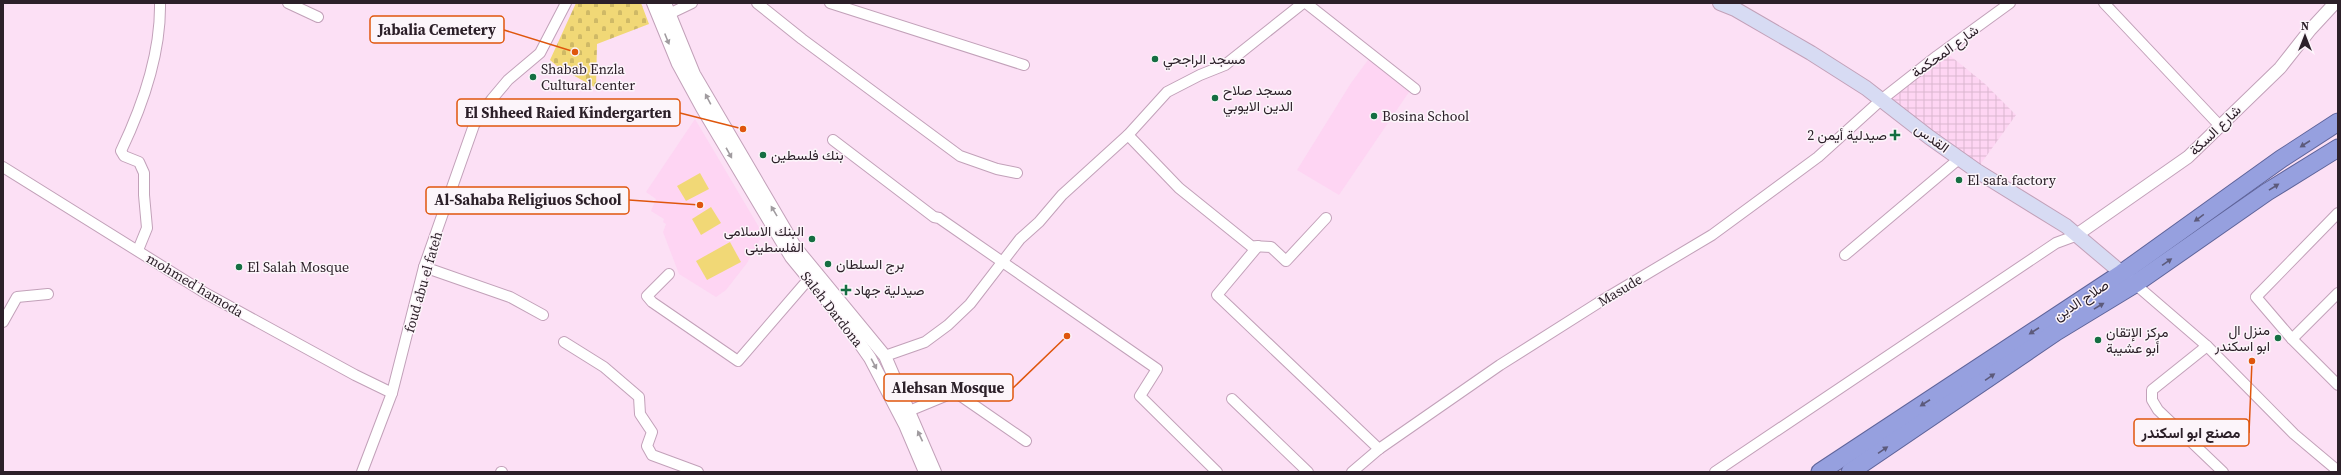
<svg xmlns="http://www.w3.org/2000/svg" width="2341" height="475" font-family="'Source Serif 4',Vazirmatn,serif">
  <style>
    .built { fill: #fed5f3 }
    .industrial { fill: url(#industrial-grid) }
    .green { fill: #f1d876 }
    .cemetery { fill: url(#cemetery-stones) }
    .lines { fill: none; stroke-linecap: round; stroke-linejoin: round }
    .minor-casing { stroke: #c2a1b9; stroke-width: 12 }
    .tertiary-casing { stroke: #c2a1b9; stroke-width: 14 }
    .secondary-casing { stroke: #c2a1b9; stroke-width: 16 }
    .trunk-casing { stroke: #5f649a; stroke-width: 19 }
    .minor { stroke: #fff; stroke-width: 10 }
    .tertiary { stroke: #fff; stroke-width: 12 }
    .secondary { stroke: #d7dbf3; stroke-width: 14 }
    .trunk { stroke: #96a0df; stroke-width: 17 }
    .oneway { fill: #a09b9f }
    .oneway2 { fill: #5c5a7b }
    .poi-dot { fill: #156e42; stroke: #fcf5fa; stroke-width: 1.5 }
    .labels { text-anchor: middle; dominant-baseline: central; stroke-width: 3; stroke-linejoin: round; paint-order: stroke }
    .street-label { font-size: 14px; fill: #2c2029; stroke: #fcf5fa }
    .poi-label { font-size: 14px; fill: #2c2029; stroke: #fcf5fa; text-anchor: start }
    .leader { fill: none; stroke: #df560d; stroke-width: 1.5 }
    .callout-dot { fill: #df560d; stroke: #fcf5fa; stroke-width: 1.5 }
    .callout { fill: #fcf5fa; stroke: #df560d; stroke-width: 1.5 }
    .callout-label { font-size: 15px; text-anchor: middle; font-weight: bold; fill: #2c2029 }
  </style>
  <defs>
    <pattern id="industrial-grid" width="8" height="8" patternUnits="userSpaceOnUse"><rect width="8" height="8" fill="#fed5f3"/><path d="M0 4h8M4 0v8" fill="none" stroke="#dab7d0"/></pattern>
    <pattern id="cemetery-stones" width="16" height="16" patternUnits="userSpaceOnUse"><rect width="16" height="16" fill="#f1d876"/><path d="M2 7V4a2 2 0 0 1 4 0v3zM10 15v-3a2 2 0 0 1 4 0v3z" fill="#cfb966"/></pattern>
  </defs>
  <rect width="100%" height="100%" fill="#fce0f5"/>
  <!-- built -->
  <g class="built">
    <path d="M1371,56l40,33 -72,106 -42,-25 54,-87z"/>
    <path d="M695,119l68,115 -16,29 -21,27 -10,7 -37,-23 -16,-42 3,-8 -3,-2 1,-3 -13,-8 5,-12 -10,-7z"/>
  </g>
  <!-- industrial -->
  <path class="industrial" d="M1943,50l41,33 32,32 -39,54 -90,-67z"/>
  <!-- green -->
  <g class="green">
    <path d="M700,173l9,16 -23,12 -9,-15z"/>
    <path d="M711,207l10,16 -20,12 -9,-16z"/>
    <path d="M730,242l11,20 -34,18 -11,-19z"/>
  </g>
  <!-- cemetery -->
  <path class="cemetery" d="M576,3h65l8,21 -52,20 -1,44 -39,-22 -7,-6z"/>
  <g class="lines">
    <!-- minor casing -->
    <g class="minor-casing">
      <g id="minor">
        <path d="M288,3l30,14"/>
        <path d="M757,3l45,36 158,117 37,13 20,4"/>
        <path d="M830,3l194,62"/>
        <path d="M1306,3l109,86"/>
        <path d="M2104,3l116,123"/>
        <path d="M669,14l23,-11"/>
        <path d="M1128,135l51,53 72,58 20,1 15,14 40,-43"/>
        <path d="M833,140l101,77 5,1 218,151 -17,27 77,76"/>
        <path d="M3,167l202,126 150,82 37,18"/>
        <path d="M2338,213l-82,84 36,42 46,46"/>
        <path d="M1258,246l-41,49 162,154"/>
        <path d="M138,250l9,-22 -3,-33v-22l-5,-11 -15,-6 -3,-5c22,-46 40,-97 39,-148"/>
        <path d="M1845,255l115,-97"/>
        <path d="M424,267l86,30 33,18"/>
        <path d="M669,274l-22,22 5,6 86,59 75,-87"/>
        <path d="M2135,284l72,62 87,88 44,37"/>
        <path d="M3,322l14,-25 31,-3"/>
        <path d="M2292,339l46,-46"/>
        <path d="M564,342l40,25 35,30 1,17 12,18 -5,14 5,9 46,17"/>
        <path d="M2207,346l-55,44v10l6,10 65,62"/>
        <path d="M885,356l40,-14 23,-17 22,-21 50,-65 19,-17 23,-27 66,-60 39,-43 33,-17 25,-10 78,-62"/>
        <path d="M1232,399l76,73"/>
        <path d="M909,411l46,-19 71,49"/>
        <path d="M362,472l30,-79 32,-126 50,-142 18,-26 16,-19 32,-27 26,-50"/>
        <path d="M501,472h1"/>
        <path d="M1352,472l27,-23 121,-84 98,-62 114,-68 106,-78 63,-57 56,-44 73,-53"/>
        <path d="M1715,472l341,-229 19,-7"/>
      </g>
    </g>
    <!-- tertiary casing -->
    <g class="tertiary-casing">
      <g id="tertiary">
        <path d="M653,3l25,61 24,44 89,149 56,68 23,33 35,67 20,47"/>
        <path d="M665,3l29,71 102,174 89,108 50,116"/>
        <path d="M2075,236l113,-79 92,-89 30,-38 25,-27"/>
      </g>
    </g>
    <!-- secondary casing -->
    <g class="secondary-casing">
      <path id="secondary" d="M1720,3l15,6 76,44 55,35 63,49 48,34 89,55 64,54"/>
    </g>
    <!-- trunk casing -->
    <g class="trunk-casing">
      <g id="trunk">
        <path d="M1820,472l302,-199 159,-114 57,-37"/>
        <path d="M1850,472l206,-140 79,-48 132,-92 71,-44"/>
      </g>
    </g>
    <!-- minor -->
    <use href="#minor" class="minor"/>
    <!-- tertiary -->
    <use href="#tertiary" class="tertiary"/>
    <!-- secondary -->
    <use href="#secondary" class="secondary"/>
    <!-- trunk -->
    <use href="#trunk" class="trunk"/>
  </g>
  <!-- one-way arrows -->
  <defs><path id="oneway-solid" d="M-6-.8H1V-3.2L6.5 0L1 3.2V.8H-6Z"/></defs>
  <g class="oneway">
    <use href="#oneway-solid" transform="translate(667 39) rotate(68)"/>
    <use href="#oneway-solid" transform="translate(708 99) rotate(-118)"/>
    <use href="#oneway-solid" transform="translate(729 153) rotate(61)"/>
    <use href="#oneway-solid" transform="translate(774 211) rotate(-121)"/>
    <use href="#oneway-solid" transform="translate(874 364) rotate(62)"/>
    <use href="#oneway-solid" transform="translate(920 436) rotate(-115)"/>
  </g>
  <g class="oneway2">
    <use href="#oneway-solid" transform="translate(2305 144) rotate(147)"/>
    <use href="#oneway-solid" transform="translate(2274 187) rotate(-32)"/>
    <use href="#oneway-solid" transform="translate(2199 218) rotate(144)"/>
    <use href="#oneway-solid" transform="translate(2167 262) rotate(-35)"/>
    <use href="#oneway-solid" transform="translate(2099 306) rotate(-31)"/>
    <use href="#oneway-solid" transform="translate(2034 331) rotate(147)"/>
    <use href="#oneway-solid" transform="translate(1990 377) rotate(-34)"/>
    <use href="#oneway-solid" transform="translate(1925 403) rotate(147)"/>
    <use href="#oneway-solid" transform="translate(1883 450) rotate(-34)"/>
  </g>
  <!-- markers -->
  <g class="poi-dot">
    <circle cx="1155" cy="59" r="4"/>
    <circle cx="533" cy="77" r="4"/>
    <circle cx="1215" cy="98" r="4"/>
    <circle cx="1374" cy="116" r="4"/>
    <path d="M1893 129h4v4h4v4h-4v4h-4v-4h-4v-4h4z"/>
    <circle cx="763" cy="155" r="4"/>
    <circle cx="1959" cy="180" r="4"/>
    <circle cx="812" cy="239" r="4"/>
    <circle cx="828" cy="264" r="4"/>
    <circle cx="239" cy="267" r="4"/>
    <path d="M844 284h4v4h4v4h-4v4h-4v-4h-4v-4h4z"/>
    <circle cx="2278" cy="338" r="4"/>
    <circle cx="2098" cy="340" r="4"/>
  </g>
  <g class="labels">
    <!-- street labels -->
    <g class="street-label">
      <text transform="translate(1945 51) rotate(-36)">شارع المحكمة</text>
      <text transform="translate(2215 130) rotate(-44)">شارع السكة</text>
      <text transform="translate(1932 138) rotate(36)">القدس</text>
      <text transform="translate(423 282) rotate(-74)">foud abu el fateh</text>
      <text transform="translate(195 285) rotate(31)">mohmed hamoda</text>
      <text transform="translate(1620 290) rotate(-31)">Masude</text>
      <text transform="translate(2081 300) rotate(-33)">صلاح الدين</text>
      <text transform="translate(832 309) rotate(52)">Saleh Dardona</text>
    </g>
    <!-- poi labels -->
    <g class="poi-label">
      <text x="1163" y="59">مسجد الراجحي</text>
      <text x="541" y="69">Shabab Enzla<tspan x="541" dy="16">Cultural center</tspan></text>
      <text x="1223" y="90">مسجد صلاح<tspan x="1223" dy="16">الدين الايوبي</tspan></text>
      <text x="1382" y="116">Bosina School</text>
      <text x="1887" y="135" text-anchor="end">صيدلية أيمن 2</text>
      <text x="771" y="155">بنك فلسطين</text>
      <text x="1967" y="180">El safa factory</text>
      <text x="804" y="231" text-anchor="end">البنك الاسلامى<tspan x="804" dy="16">الفلسطينى</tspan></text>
      <text x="836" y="264">برج السلطان</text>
      <text x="247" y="267">El Salah Mosque</text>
      <text x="854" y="290">صيدلية جهاد</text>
      <text x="2270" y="330" text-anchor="end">منزل ال<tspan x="2270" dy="16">ابو اسكندر</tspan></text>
      <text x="2106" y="332">مركز الإتقان<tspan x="2106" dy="16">أبو عشيبة</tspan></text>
    </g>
  </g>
  <!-- callouts -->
  <path class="leader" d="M575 52L504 30M743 129L680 113M700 205L629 200M1067 336L1013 388M2252 361L2249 433"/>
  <g class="callout-dot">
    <circle cx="575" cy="52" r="4"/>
    <circle cx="743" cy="129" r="4"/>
    <circle cx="700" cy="205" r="4"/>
    <circle cx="1067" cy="336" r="4"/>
    <circle cx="2252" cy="361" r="4"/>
  </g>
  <g class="callout">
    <rect x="370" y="16" width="134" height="27" rx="4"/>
    <rect x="457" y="99" width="223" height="27" rx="4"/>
    <rect x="426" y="187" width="203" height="27" rx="4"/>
    <rect x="884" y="374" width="129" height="27" rx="4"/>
    <rect x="2134" y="419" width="115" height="27" rx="4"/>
  </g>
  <g class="callout-label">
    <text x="437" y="35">Jabalia Cemetery</text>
    <text x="568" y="118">El Shheed Raied Kindergarten</text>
    <text x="528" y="205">Al-Sahaba Religiuos School</text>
    <text x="948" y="393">Alehsan Mosque</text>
    <text x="2191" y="438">مصنع ابو اسكندر</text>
  </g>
  <!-- border -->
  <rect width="2341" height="475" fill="none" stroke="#2c2029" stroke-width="8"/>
  <!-- north arrow -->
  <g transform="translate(2305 36)" stroke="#fcf5fa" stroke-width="3" paint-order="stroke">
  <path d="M0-3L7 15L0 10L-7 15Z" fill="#2c2029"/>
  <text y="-6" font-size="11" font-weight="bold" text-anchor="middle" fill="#2c2029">N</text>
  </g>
</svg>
